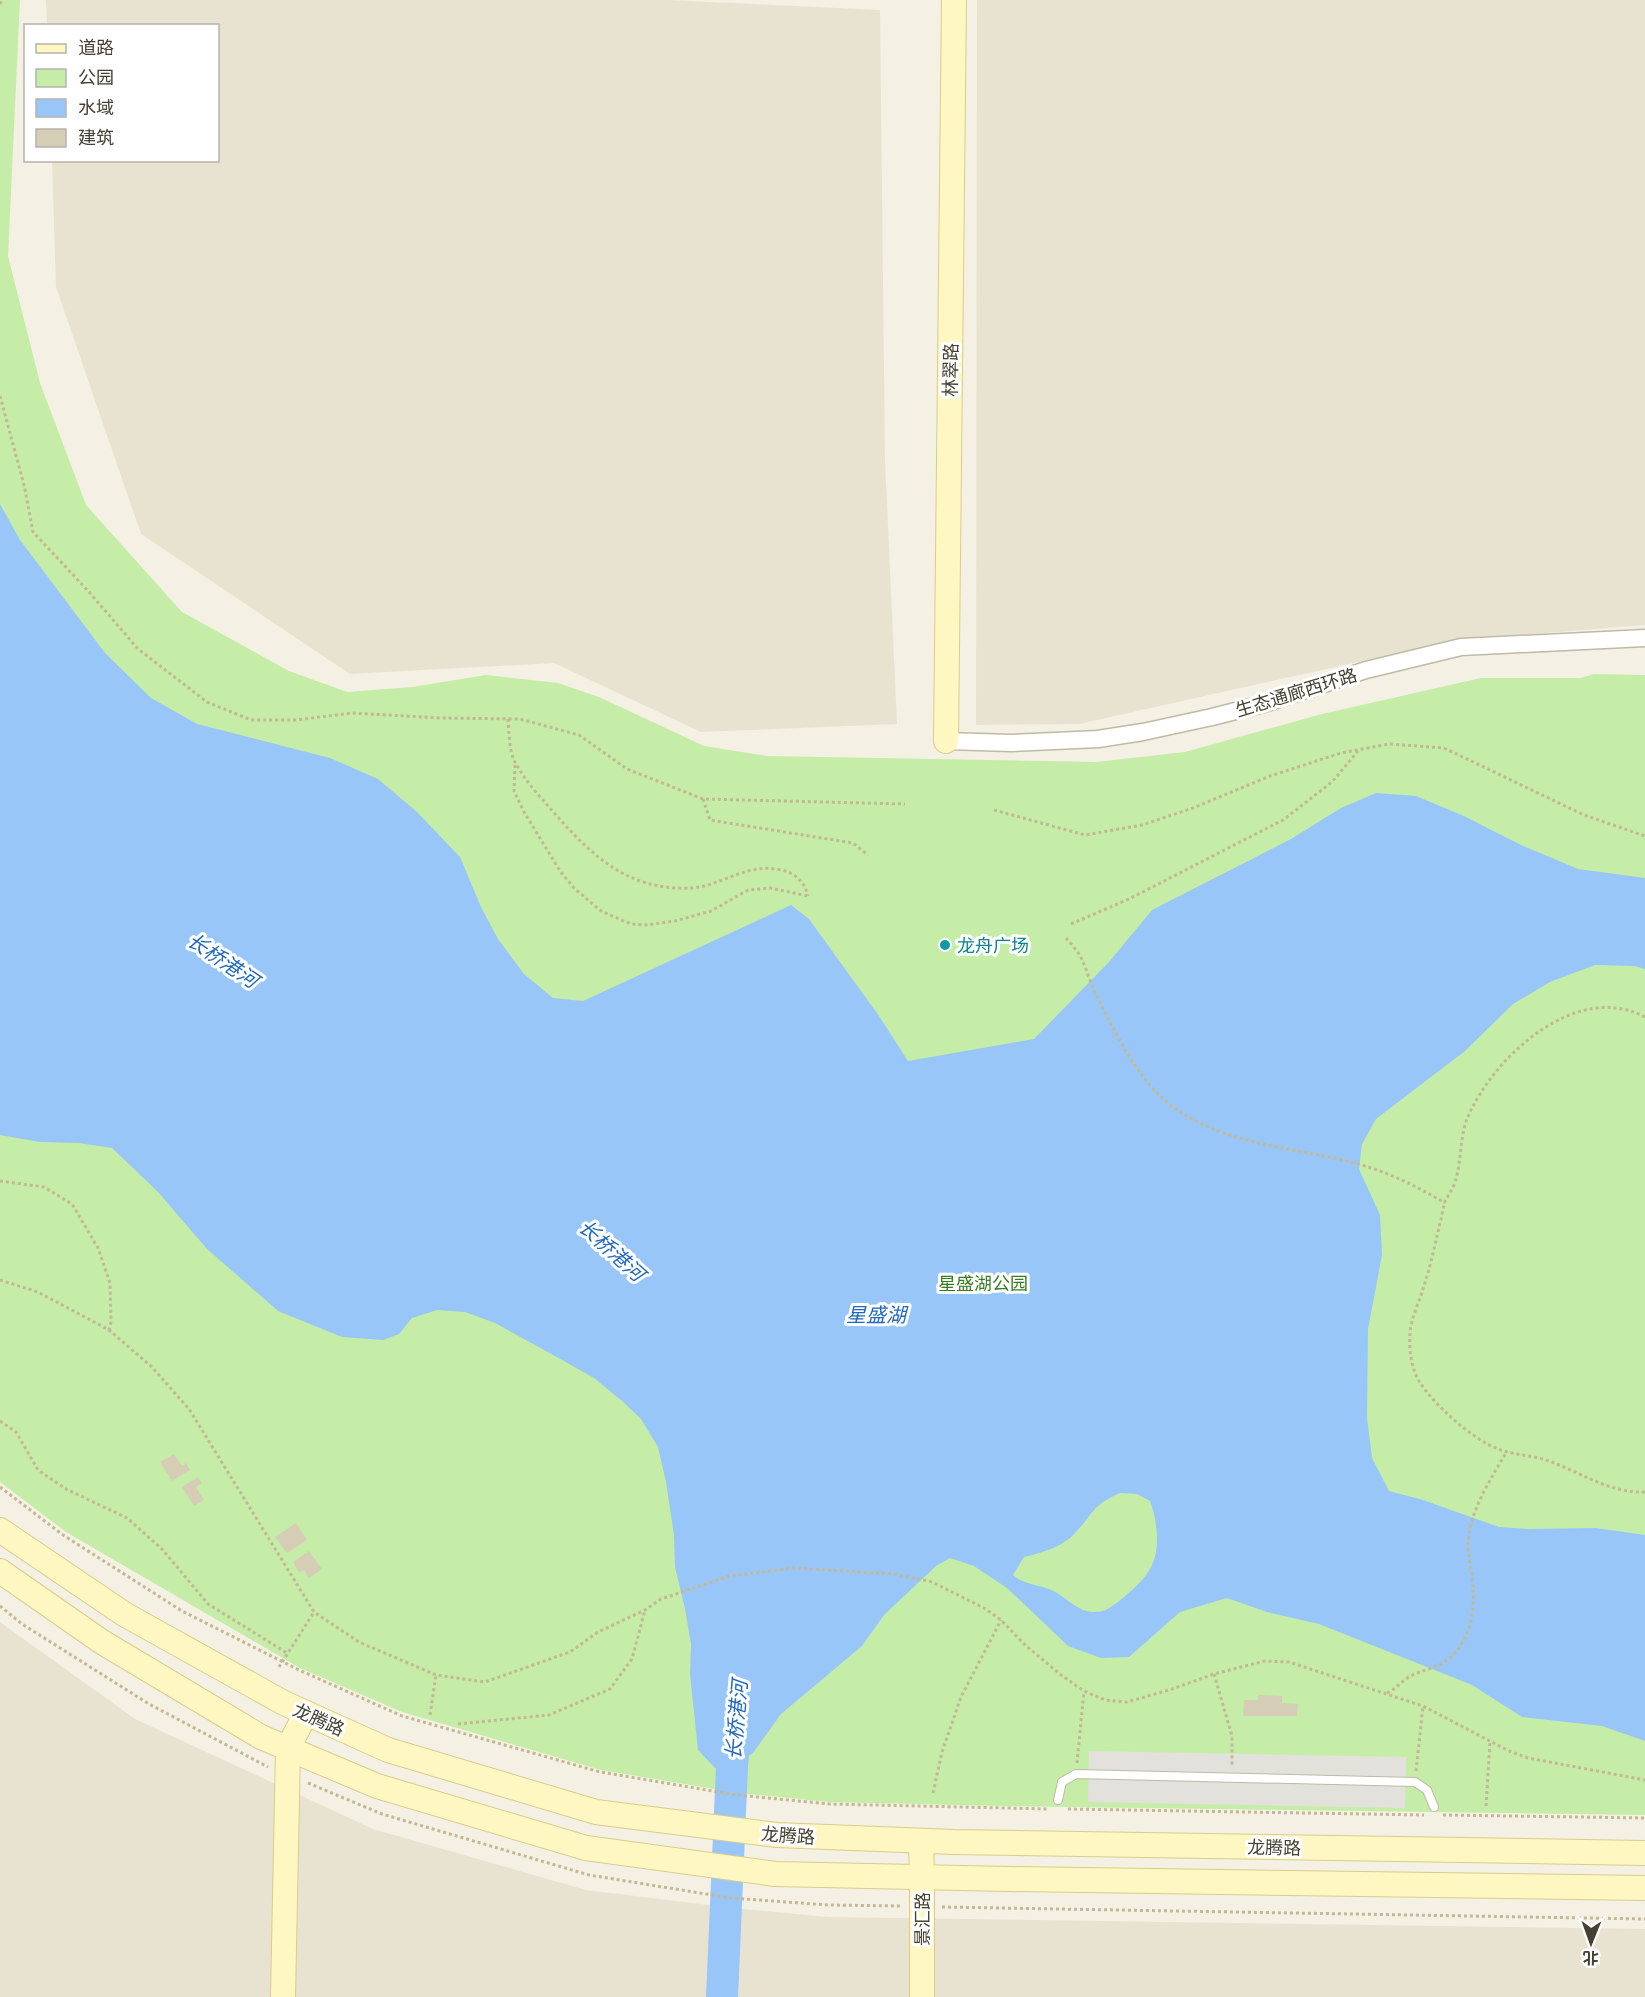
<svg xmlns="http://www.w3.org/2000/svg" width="1645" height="1997" font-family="Ubuntu,'Noto Sans SC',sans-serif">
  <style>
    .residential { fill: #e8e3d0 }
    .green { fill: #c5eda7 }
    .parking { fill: #e3e1dc }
    .water { fill: #98c6f8; fill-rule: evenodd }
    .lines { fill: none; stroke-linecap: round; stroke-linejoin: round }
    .river { stroke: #98c6f8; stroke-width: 32 }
    .building { fill: #d6cdb7 }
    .lane-casing { stroke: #c0b9a5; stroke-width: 10 }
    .street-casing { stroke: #c0b9a5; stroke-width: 19 }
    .secondary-casing { stroke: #d8cd8d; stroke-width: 26 }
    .path { stroke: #c3b894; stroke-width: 3; stroke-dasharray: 3 3; stroke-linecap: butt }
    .lane { stroke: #fff; stroke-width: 8 }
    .street { stroke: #fff; stroke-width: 16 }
    .secondary { stroke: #fff7c1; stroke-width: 24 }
    .culture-dot { fill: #0f9aa8; stroke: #fff; stroke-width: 2 }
    .labels { text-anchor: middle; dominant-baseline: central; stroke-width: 6; stroke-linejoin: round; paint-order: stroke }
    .street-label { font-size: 18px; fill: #464033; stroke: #fff }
    .culture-label { font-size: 18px; fill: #0d838f; stroke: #fff; text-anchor: start }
    .park-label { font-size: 18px; fill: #397d20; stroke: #fff }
    .water-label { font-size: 20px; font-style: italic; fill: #2169bc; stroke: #fff }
  </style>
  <rect width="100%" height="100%" fill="#f4f0e3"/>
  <!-- residential -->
  <g class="residential">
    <path d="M46,0h623l211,10 5,449 12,265 -196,8 -147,-69 -204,11 -209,-140 -85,-247 -4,-126 166,-1v-134l-171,-1z"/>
    <path d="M977,0h668v625l-188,15 -378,84 -103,1z"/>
    <path d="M0,1622l135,97 238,110 213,61 147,18 95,9 817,12v68h-1645z"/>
  </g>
  <!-- green -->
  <path class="green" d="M0,0h20l-12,256 32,127 46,122 96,107 107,59 58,21 65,-5 74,-12 72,8 41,14 105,49 63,10 329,6 89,-10 137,-38 159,-36h100l13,-4 51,1v1140l-646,-9 -169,-4 -92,-9 -137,-23 -199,-58 -102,-44 -234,-136 -66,-50z"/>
  <!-- parking -->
  <path class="parking" d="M1089,1751l317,6 -1,51 -317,-6z"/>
  <!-- water -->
  <path class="water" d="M0,504l20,36 85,113 46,45 46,26 133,34 48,21 39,33 43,45 21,50 17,32 26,35 29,24 30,3 208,-96 18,14 70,97 29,45 126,-22 75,-77 43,-52 139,-71 50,-31 35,-15 40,3 48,20 57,29 57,24 67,9v91l-10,-3 -40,-1 -45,17 -37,22 -48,47 -89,68 -14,25 -3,25 21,46 2,40 -14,74 -1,89 5,40 17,33 34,9 76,27 29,2 68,-1 49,7v206l-43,-15 -80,-9 -50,-32 -153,-61 -52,-12 -40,-14 -47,14 -51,45 -28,1 -33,-12 -61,-58 -33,-22 -24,-8 -14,8 -52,49 -22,31 -81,68 -28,39 -21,13 -17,2 -17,-18 -8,-76 1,-30 -6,-35 -10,-42 -1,-32 -8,-53 -8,-35 -17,-28 -19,-18 -28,-23 -30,-17 -69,-38 -30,-11 -28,-2 -25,8 -13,16 -16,6 -41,-3 -64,-26 -71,-62 -49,-57 -46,-44 -33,-5 -39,-1 -40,-7zM1120,1493l17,1 13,7c8,22 12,54 -4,74 -6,8 -15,16 -23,23 -8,6 -16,14 -28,14 -17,1 -29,-16 -44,-22 -13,-6 -27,-5 -38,-15l11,-18c17,-4 39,-10 51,-24 19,-20 17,-28 45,-40z"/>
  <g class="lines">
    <!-- river -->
    <path class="river" d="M722,1997l10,-231 4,-44"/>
  </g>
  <!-- building -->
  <g class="building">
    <path d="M174,1454l8,12 4,-3 4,7 -18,11 -12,-19z"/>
    <path d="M198,1477l4,6 -6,4 8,13 -10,6 -12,-19z"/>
    <path d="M296,1523l11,17 -20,13 -12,-16z"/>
    <path d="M309,1551l13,18 -13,9 -5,-8 -5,2 -6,-10z"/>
    <path d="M1258,1695l24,1v7l16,1 -1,12h-54l1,-16h14z"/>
  </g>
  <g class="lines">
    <!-- lane casing -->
    <g class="lane-casing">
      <path id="lane" d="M1058,1800l4,-18 14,-8 339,8 12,8 7,17"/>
    </g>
    <!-- street casing -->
    <g class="street-casing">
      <path id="street" d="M946,741l65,2 87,-4 45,-7 69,-15 55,-14 99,-33 95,-23 184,-9"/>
    </g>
    <!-- secondary casing -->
    <g class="secondary-casing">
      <g id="secondary">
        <path d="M946,741l8,-741"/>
        <path d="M0,1530l124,84 160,89 104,47 208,62 181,23 177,7 691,11"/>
        <path d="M0,1571l102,71 159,95 116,49 209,62 189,26 234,5 636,9"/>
        <path d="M921,1841l1,36v120"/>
        <path d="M283,1997l5,-249 18,-35"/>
      </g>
    </g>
    <!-- path -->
    <g class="path">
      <path d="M0,4l2,-4"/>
      <path d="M0,396l25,93 8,43 57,61 48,56 69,53 44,18h45l56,-7 89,5 79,1 59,16 48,34 76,30 202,5"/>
      <path d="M508,719c1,14 1,33 8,45 10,18 26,35 40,51 38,43 74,76 136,73 28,-2 54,-24 84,-19 17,2 28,11 32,27"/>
      <path d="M515,765l-1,26 10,21 36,59 14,17 27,23 16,7 14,6 15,1 29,-4 36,-10 37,-21 22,-2 38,8"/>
      <path d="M703,799l7,21 143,23 15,12"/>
      <path d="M994,810l91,25 57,-10 51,-17 77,-32 71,-23 48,-9 55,4 140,67 61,21"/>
      <path d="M1071,924l58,-25 154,-79 49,-38 26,-31"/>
      <path d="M1066,938c5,6 11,12 14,18 6,11 9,23 14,34 17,34 35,73 61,101 54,56 137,54 207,74 30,9 56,22 83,38"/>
      <path d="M1645,1017c-69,-37 -153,41 -178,102 -8,21 -5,45 -13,66 -3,6 -6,11 -9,16 -2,7 -3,15 -5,22 -5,22 -10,45 -17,66 -4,14 -12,29 -13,44 -1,16 1,35 9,48 15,24 53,58 79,68 15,6 33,6 48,11 33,11 64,34 99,32"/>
      <path d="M0,1181l44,6 28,17 26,44 12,35 1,39 -2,8"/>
      <path d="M0,1280l38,12 71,38 43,37 37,42 125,203 45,30 77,33 49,7 85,-30 28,-20 47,-22 16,-11 68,-23 65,-8 100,6 38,8 52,26 17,12 23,24 37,31 23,16 21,9 22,2 42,-12 45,-16 51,-13 24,1 134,44 86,45 19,7 117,22"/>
      <path d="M0,1421l16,11 22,38 28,19 61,29 35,31 46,55 79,49"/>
      <path d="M0,1487l63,48 119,76 117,59 103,46 198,56 137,23 93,9 219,5"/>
      <path d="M0,1606l22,18 127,80 119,63"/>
      <path d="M279,1667l35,-55"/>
      <path d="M1214,1674l18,62v31"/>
      <path d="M1387,1693c8,-4 14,-11 22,-16 9,-6 21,-7 30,-12 30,-16 36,-49 34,-80 -1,-13 -5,-27 -5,-41 1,-33 23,-65 39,-93"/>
      <path d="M430,1715l6,-40"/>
      <path d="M458,1724l91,-9 61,-26 22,-30 13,-49"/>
      <path d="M1077,1763l7,-72"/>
      <path d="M1416,1771l7,-65"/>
      <path d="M308,1783l74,31 207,61 142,23 97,7 74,1"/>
      <path d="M933,1793l9,-41 19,-55 40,-77"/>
      <path d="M1486,1806l4,-64"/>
      <path d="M1068,1809l356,6"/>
      <path d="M1443,1815l202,3"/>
      <path d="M942,1907l703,12"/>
    </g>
    <!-- lane -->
    <use href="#lane" class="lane"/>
    <!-- street -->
    <use href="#street" class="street"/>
    <!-- secondary -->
    <use href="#secondary" class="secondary"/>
  </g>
  <!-- markers -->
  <circle class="culture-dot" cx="945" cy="945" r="6"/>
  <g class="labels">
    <!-- street labels -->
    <g class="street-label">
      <text transform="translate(950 370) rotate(-89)">林翠路</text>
      <text transform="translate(1296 692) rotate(-17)">生态通廊西环路</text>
      <text transform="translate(319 1719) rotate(24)">龙腾路</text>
      <text transform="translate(788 1835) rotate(4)">龙腾路</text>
      <text transform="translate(1274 1847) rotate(1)">龙腾路</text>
      <text transform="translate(922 1919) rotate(-90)">景汇路</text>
    </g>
    <!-- culture labels -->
    <g class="culture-label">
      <text x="957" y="945">龙舟广场</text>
    </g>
    <!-- park labels -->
    <g class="park-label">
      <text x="983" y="1283">星盛湖公园</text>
    </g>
    <!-- water labels -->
    <g class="water-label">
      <text transform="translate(223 960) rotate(34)">长桥港河</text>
      <text transform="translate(612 1250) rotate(42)">长桥港河</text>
      <text x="876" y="1314">星盛湖</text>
      <text transform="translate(736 1720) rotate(-85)">长桥港河</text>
    </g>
  </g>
  <!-- legend -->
  <rect x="24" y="24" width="195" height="138" fill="#ffffff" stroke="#b5b3ad" stroke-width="1.5"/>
  <rect x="36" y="44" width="30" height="9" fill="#fff7c1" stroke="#b5b3ad" stroke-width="1.5"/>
  <text x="78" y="54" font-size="18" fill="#464033">道路</text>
  <rect x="36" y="69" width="30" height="18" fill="#c5eda7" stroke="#b5b3ad" stroke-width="1.5"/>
  <text x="78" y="84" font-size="18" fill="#464033">公园</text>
  <rect x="36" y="99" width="30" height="18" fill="#98c6f8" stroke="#b5b3ad" stroke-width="1.5"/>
  <text x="78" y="114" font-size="18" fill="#464033">水域</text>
  <rect x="36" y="129" width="30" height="18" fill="#d6cdb7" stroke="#b5b3ad" stroke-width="1.5"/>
  <text x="78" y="144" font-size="18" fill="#464033">建筑</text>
  <!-- north arrow -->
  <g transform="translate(1591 1943) rotate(181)" stroke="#ffffff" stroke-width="4.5" paint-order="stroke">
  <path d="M0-4.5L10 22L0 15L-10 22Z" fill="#464033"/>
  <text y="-9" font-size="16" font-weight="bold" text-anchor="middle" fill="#464033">北</text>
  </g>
</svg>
